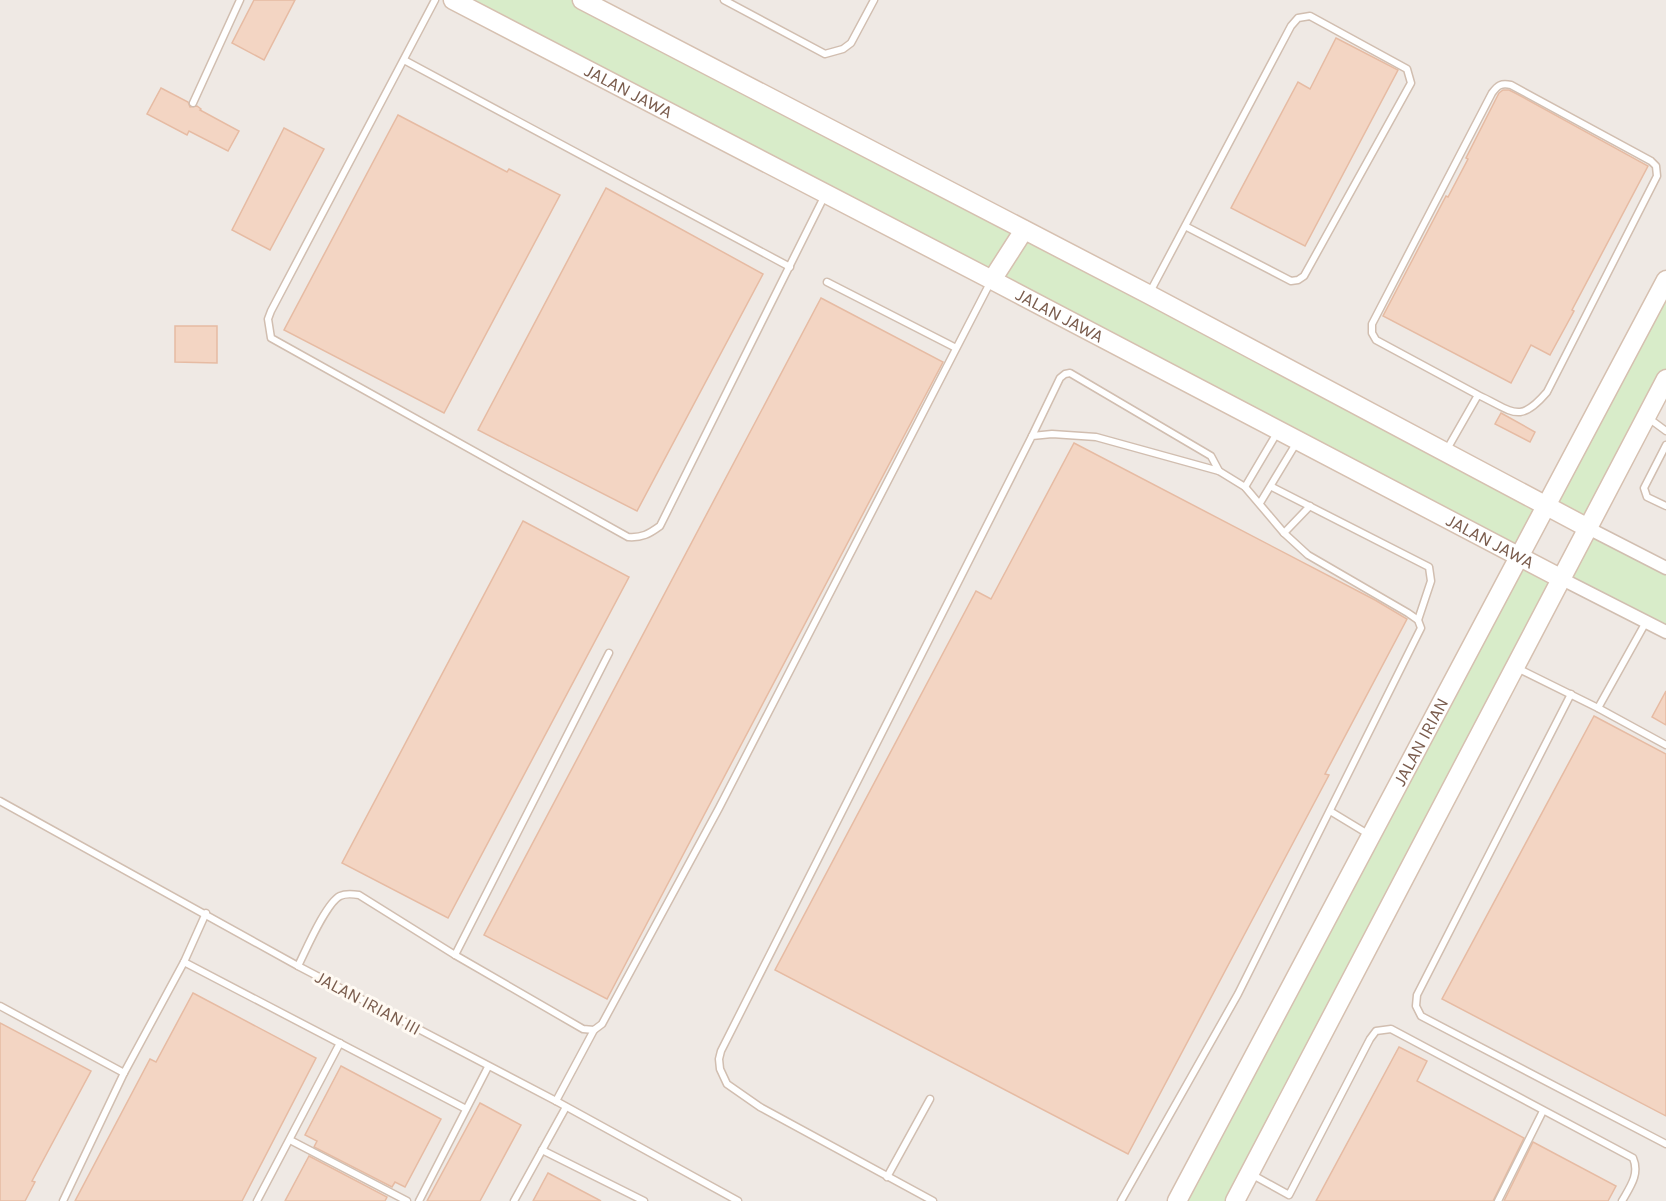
<svg xmlns="http://www.w3.org/2000/svg" width="1666" height="1201" font-family="Karla,sans-serif">
  <style>
    .industrial { fill: #efe9e4 }
    .green { fill: #d8ecc9; fill-rule: evenodd }
    .building { fill: #f3d5c3; stroke: #e6bba3; stroke-width: 1.5 }
    .lines { fill: none; stroke-linecap: round; stroke-linejoin: round }
    .lane-casing { stroke: #d1beb0; stroke-width: 9 }
    .street-casing { stroke: #d1beb0; stroke-width: 15 }
    .secondary-casing { stroke: #d6c0b0; stroke-width: 21 }
    .lane { stroke: #fff; stroke-width: 6 }
    .street { stroke: #fff; stroke-width: 12 }
    .secondary { stroke: #fff; stroke-width: 18 }
    .labels { text-anchor: middle; dominant-baseline: central; stroke-width: 6; stroke-linejoin: round; paint-order: stroke }
    .street-label { font-size: 18px; fill: #7a5c4d; stroke: #fffaf3 }
  </style>
  <rect width="100%" height="100%" fill="#fdf6ec"/>
  <!-- industrial -->
  <rect class="industrial" x="0" y="0" width="1666" height="1201"/>
  <!-- green -->
  <path class="green" d="M453,0h129l965,505 119,-225v99l-78,149 78,40v66l-104,-55 -327,622h-56l339,-643zM1547,506l41,22 -27,51 -43,-21z"/>
  <!-- building -->
  <g class="building">
    <path d="M254,0h41l-31,60 -32,-17z"/>
    <path d="M1336,38l62,32 -93,176 -74,-38 67,-126 12,7z"/>
    <path d="M161,88l27,14 2,5 7,-1 4,3 -1,1 39,21 -11,20 -39,-20 -2,4 -40,-21z"/>
    <path d="M1503,90h6l8,4 131,72 -76,144 2,1 -24,44 -19,-10 -20,38 -128,-67 63,-120 2,1 20,-38 -2,-1 33,-65z"/>
    <path d="M398,115l109,57 2,-3 51,26 -116,218 -160,-83z"/>
    <path d="M284,128l40,21 -54,101 -38,-20z"/>
    <path d="M606,188l157,86 -126,237 -159,-81z"/>
    <path d="M821,298l122,64 -336,637 -123,-64z"/>
    <path d="M175,326h42v37l-42,-1z"/>
    <path d="M1501,413l34,19 -5,10 -35,-18z"/>
    <path d="M1074,443l301,157 32,19 -82,155 4,1 -201,379 -353,-184 201,-379 15,8z"/>
    <path d="M523,521l106,56 -181,341 -106,-55z"/>
    <path d="M1666,691v34l-14,-8z"/>
    <path d="M1594,716l72,38v362l-224,-117z"/>
    <path d="M193,993l123,65 -74,143h-167l75,-142 6,3z"/>
    <path d="M0,1023l91,48 -59,110 3,1 -10,19h-25z"/>
    <path d="M1399,1047l28,14 -10,20 107,57 -31,63h-177z"/>
    <path d="M341,1066l100,53 -36,68 -10,-5 -3,5 -78,-40 3,-6 -12,-6z"/>
    <path d="M480,1103l41,22 -41,76h-53z"/>
    <path d="M1533,1142l83,44 -8,15h-104z"/>
    <path d="M309,1156l78,41 -2,4h-100z"/>
    <path d="M548,1173l53,28h-68z"/>
  </g>
  <g class="lines">
    <!-- lane casing -->
    <g class="lane-casing">
      <g id="lane">
        <path d="M435,0l-164,311 -3,8 3,19 357,199c14,1 21,-3 32,-11l165,-331"/>
        <path d="M724,0l101,54 18,-5 8,-6 23,-43"/>
        <path d="M404,60l386,207"/>
        <path d="M193,103l47,-103"/>
        <path d="M827,282l129,66"/>
        <path d="M1150,292l141,-266 7,-8 12,-2 97,53 4,14 -107,193 -6,4 -7,1 -106,-55"/>
        <path d="M1647,417l19,14"/>
        <path d="M1032,436l28,-58 5,-4 5,-1 141,83 8,15"/>
        <path d="M1666,445l-22,43 3,9 19,9"/>
        <path d="M1446,451l32,-56 -102,-55 -4,-7v-9l120,-231c6,-8 9,-10 19,-8l140,76 5,5 1,10 -110,216c-28,33 -34,19 -69,3"/>
        <path d="M1245,487l32,-54"/>
        <path d="M1272,487l157,80 2,14 -13,39"/>
        <path d="M1260,503l37,-61"/>
        <path d="M1284,533l26,-27"/>
        <path d="M1517,668l81,40 68,37"/>
        <path d="M1571,694l-154,301 -1,11 5,10 245,128"/>
        <path d="M1598,708l48,-86"/>
        <path d="M0,801l298,165 258,135 182,100"/>
        <path d="M1330,811l38,23"/>
        <path d="M455,955l154,-302"/>
        <path d="M184,962l22,-49"/>
        <path d="M298,966c8,-16 28,-63 42,-70 6,-3 13,-2 19,-1l96,60 128,74 11,1 8,-6 117,-216 271,-525"/>
        <path d="M0,1006l124,67"/>
        <path d="M556,1101l38,-71"/>
        <path d="M290,1140l117,61"/>
        <path d="M542,1150l102,51"/>
        <path d="M1251,1174l38,21 81,-156 6,-8 15,-2 242,129c7,16 -3,29 -11,43"/>
        <path d="M887,1177l43,-78"/>
        <path d="M63,1201l61,-128 60,-111 282,147"/>
        <path d="M257,1201l83,-158"/>
        <path d="M419,1201l69,-134"/>
        <path d="M514,1201l52,-94"/>
        <path d="M933,1201l-173,-94 -33,-23 -7,-15 -1,-10 2,-8 311,-615 20,-2 44,3 123,34 26,16 39,46 24,22 100,58 10,7 3,8 -183,366 -117,207"/>
        <path d="M1498,1201l45,-90"/>
      </g>
    </g>
    <!-- street casing -->
    <g class="street-casing">
      <g id="street">
        <path d="M1588,528l78,40"/>
        <path d="M1562,579l104,53"/>
      </g>
    </g>
    <!-- secondary casing -->
    <g class="secondary-casing">
      <g id="secondary">
        <path id="s1" d="M453,0l539,280 570,299"/>
        <path d="M582,0l566,294 440,234"/>
        <path d="M992,280l32,-50"/>
        <path id="s2" d="M1177,1201l489,-921"/>
        <path d="M1235,1201l431,-822"/>
      </g>
    </g>
    <!-- lane -->
    <use href="#lane" class="lane"/>
    <!-- street -->
    <use href="#street" class="street"/>
    <!-- secondary -->
    <use href="#secondary" class="secondary"/>
  </g>
  <g class="labels">
    <!-- street labels -->
    <g class="street-label">
      <text stroke="none"><textPath href="#s1" startOffset="198">JALAN JAWA</textPath></text>
      <text stroke="none"><textPath href="#s1" startOffset="684">JALAN JAWA</textPath></text>
      <text stroke="none"><textPath href="#s1" startOffset="1170">JALAN JAWA</textPath></text>
      <text stroke="none"><textPath href="#s2" startOffset="520">JALAN IRIAN</textPath></text>
      <text transform="translate(368 1003) rotate(28)">JALAN IRIAN III</text>
    </g>
  </g>
</svg>
